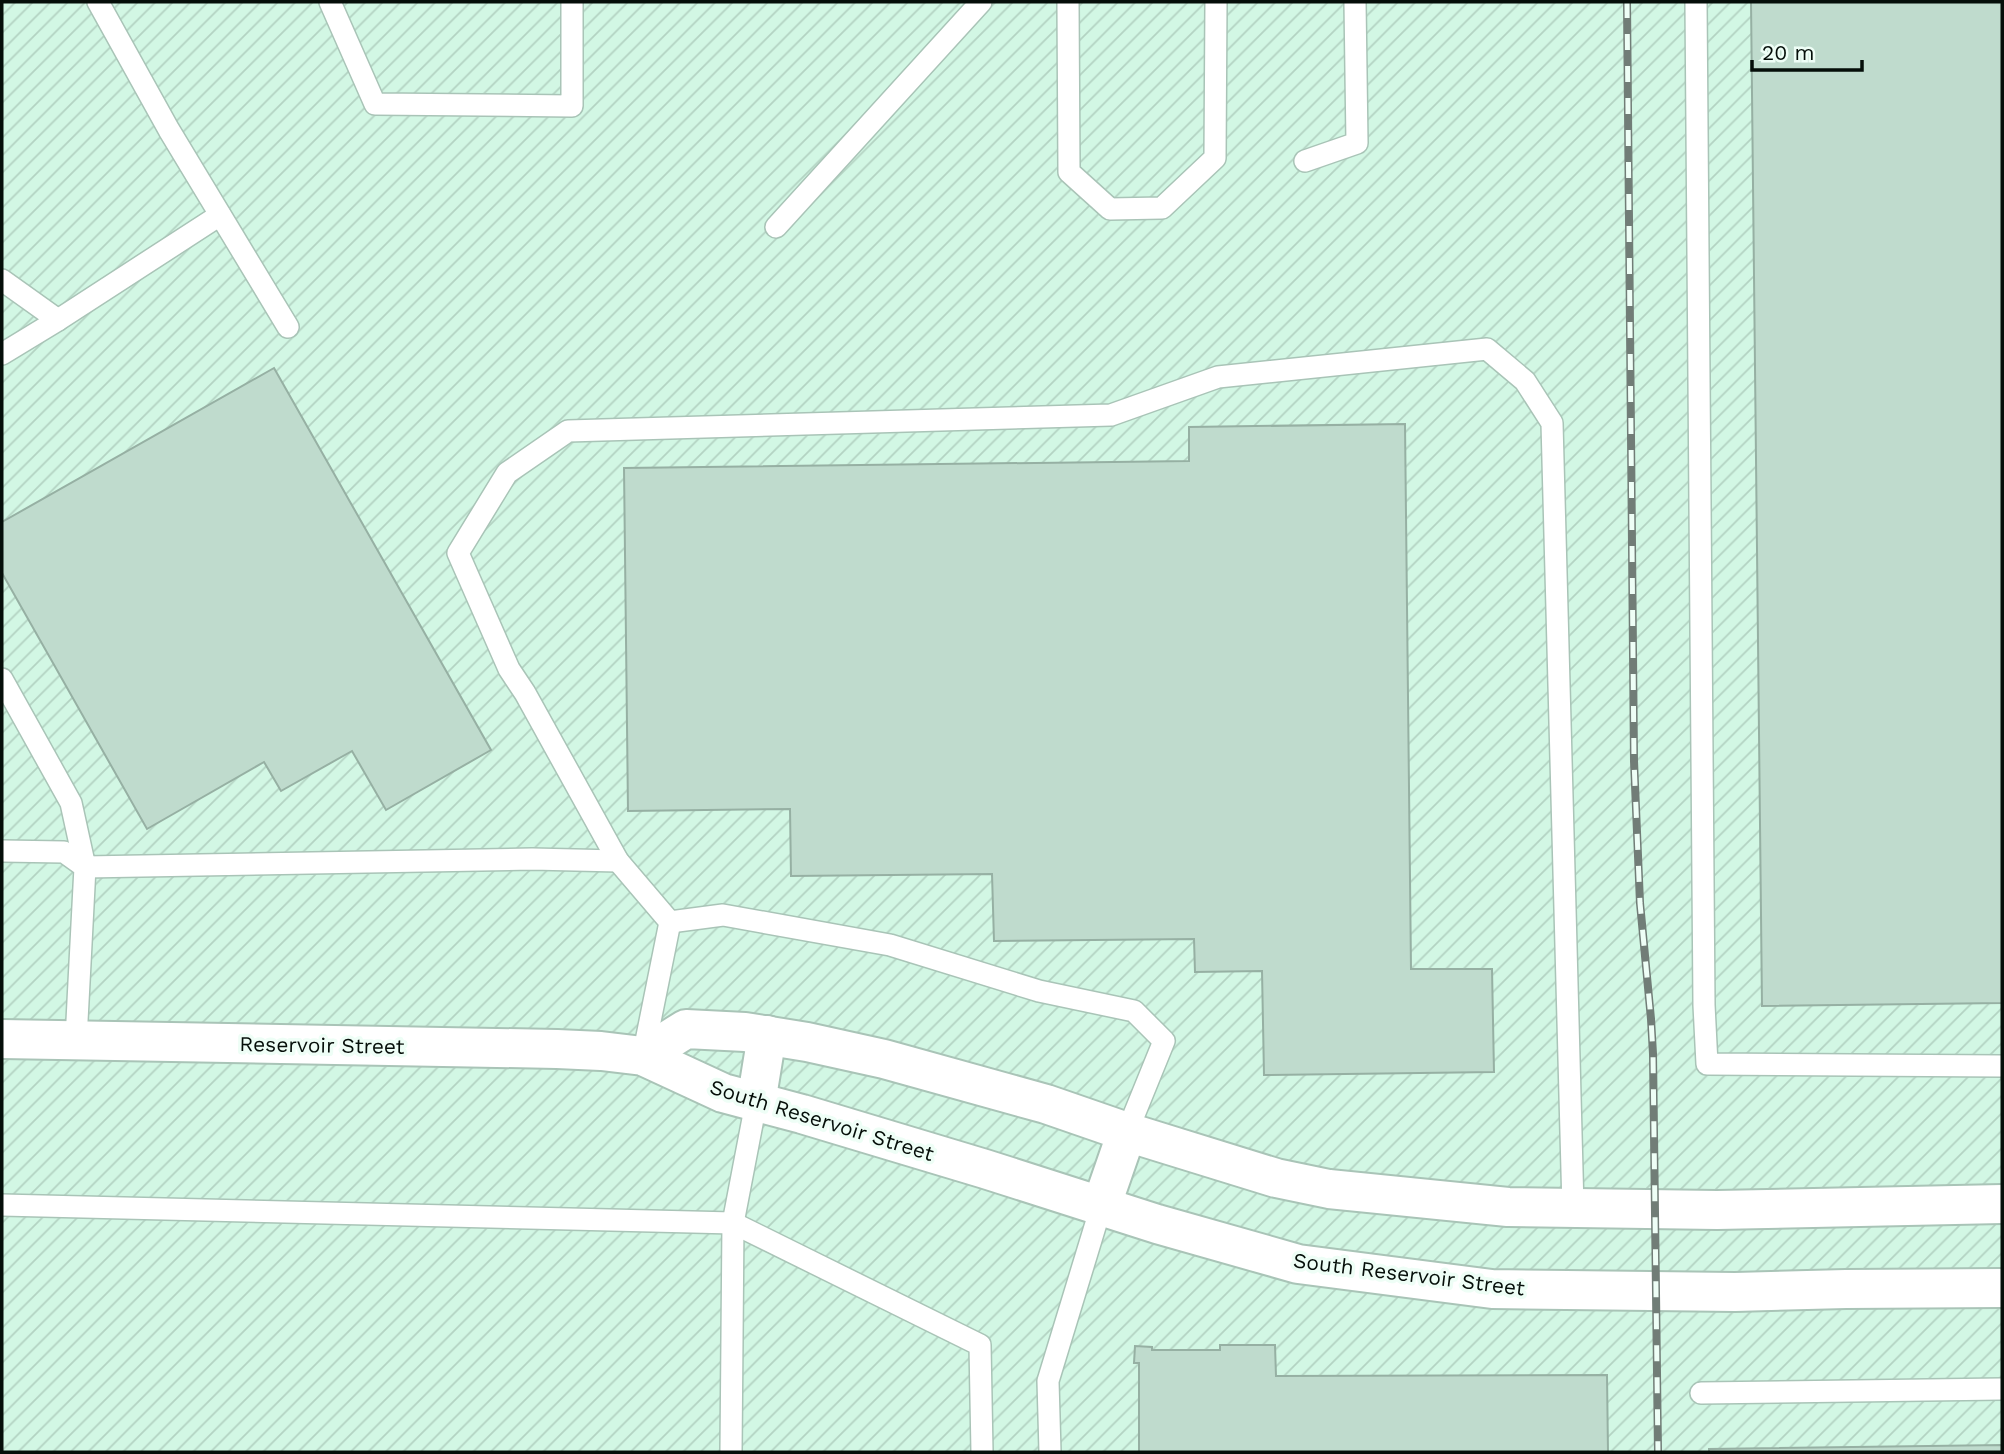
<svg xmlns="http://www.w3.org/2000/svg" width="2004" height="1454" font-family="'Work Sans',sans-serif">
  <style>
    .industrial { fill: url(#industrial-furrows) }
    .building { fill: #bfdbcd; stroke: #96b0a3; stroke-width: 2 }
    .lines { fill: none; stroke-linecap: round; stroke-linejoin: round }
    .service-casing { stroke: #a9c4b7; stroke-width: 24 }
    .secondary-casing { stroke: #a9c4b7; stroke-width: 42 }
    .service { stroke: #fff; stroke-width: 21 }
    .secondary { stroke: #fff; stroke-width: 38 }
    .rail-casing { stroke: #717d77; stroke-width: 8 }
    .rail { stroke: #eefef6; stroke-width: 5; stroke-dasharray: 16; stroke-linecap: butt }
    .labels { text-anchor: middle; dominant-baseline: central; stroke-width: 7; stroke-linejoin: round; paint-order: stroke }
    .street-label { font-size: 21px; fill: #050e09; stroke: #eefef6 }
  </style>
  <defs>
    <pattern id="industrial-furrows" width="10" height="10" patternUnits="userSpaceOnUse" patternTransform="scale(1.75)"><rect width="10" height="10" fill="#d2f7e4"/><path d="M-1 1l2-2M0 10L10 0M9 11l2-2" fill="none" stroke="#b3d3c2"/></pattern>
  </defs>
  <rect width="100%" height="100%" fill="#eefef6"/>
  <!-- industrial -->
  <rect class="industrial" x="2" y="2" width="2000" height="1450"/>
  <!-- building -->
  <g class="building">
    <path d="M1751,2h251v1001l-240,3z"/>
    <path d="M274,368l217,382 -105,60 -34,-59 -71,40 -17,-29 -117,67 -145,-256v-51z"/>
    <path d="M1405,424l6,545h81l2,103 -230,3 -2,-104 -67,1 -1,-33 -200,2 -2,-67 -201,2 -1,-67 -162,2 -4,-343 565,-7v-34z"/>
    <path d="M1220,1345h55l1,31 331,-1 1,77h-469v-89h-5l1,-17 17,1v3h68z"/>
    <path d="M2002,1445v7h-293v-3z"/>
  </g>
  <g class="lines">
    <!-- service casing -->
    <g class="service-casing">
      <g id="service">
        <path d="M98,2l71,128 119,197"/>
        <path d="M330,2l45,102 197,2v-104"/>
        <path d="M1068,2l1,170 41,37 52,-1 53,-50 1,-156"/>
        <path d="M1696,2l8,1003 3,59 295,2"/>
        <path d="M1305,161l52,-18 -2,-141"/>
        <path d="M776,227l205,-225"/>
        <path d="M2,280l56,40"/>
        <path d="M2,354l56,-34 162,-105"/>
        <path d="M2,679l69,124 14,64 447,-8 86,2"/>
        <path d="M2,851l62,1 21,15 -9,173"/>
        <path d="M670,922l53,-7 167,30 149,46 95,20 30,30 -37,91"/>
        <path d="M643,1056l27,-134 -52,-61 -93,-168 -16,-24 -51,-116 49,-80 61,-42 543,-16 107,-38 269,-28 38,32 27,42 21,785"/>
        <path d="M2,1205l731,18 247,122 2,107"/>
        <path d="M1701,1393l301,-4"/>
        <path d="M731,1452l2,-229 23,-120"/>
        <path d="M1050,1452l-2,-71 53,-174"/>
      </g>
    </g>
    <!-- secondary casing -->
    <g class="secondary-casing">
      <g id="secondary">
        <path d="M2,1039l555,10 44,2 42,5 80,37 79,21 183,55 172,55 141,40 194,25 243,3 111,-3 156,-1"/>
        <path d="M643,1056l43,-27 59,3 62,10 77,17 162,45 81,28 149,46 53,11 179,18 209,3 285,-6"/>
        <path d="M756,1103l11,-68"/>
        <path d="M1101,1207l26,-75"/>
      </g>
    </g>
    <!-- service -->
    <use href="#service" class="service"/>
    <!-- secondary -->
    <use href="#secondary" class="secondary"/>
    <!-- rail casing -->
    <g class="rail-casing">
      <path id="rail" d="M1627,2l7,759 6,142 11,116 2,35 5,398"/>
    </g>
    <!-- rail -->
    <use href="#rail" class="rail"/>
  </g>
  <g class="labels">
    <!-- street labels -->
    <g class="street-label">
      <text transform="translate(322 1045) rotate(1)">Reservoir Street</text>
      <text transform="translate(822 1120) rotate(17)">South Reservoir Street</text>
      <text transform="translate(1409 1274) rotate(7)">South Reservoir Street</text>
    </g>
  </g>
  <!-- border -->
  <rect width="2004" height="1454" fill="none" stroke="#050e09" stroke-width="7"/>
  <!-- scale -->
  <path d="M1752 60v10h110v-10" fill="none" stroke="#050e09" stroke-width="3.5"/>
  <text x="1762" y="60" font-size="21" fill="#050e09" stroke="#eefef6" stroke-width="5" paint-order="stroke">20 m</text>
</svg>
